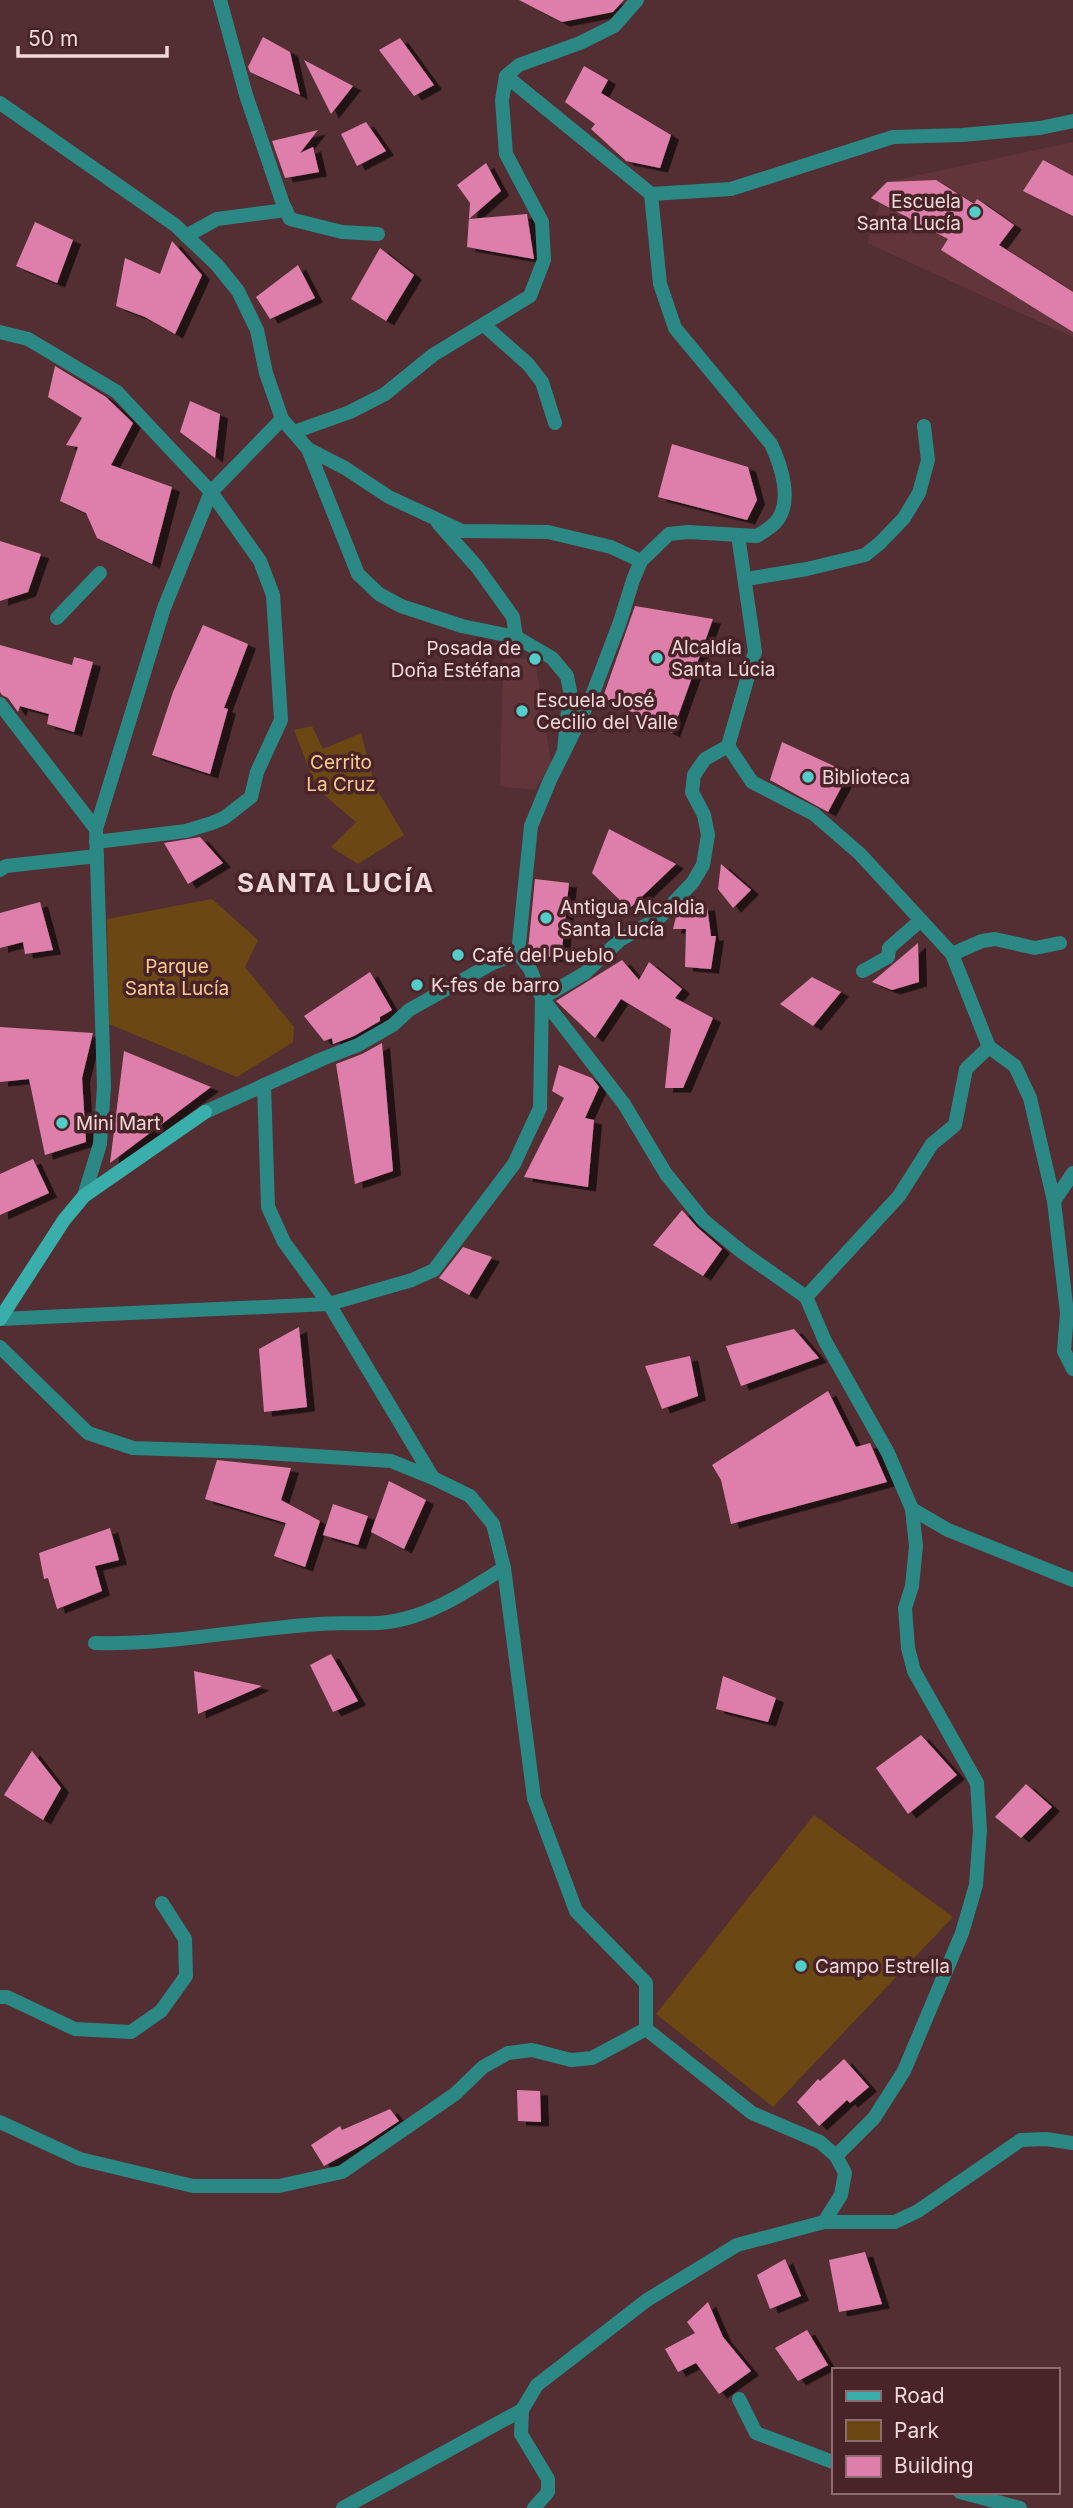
<svg xmlns="http://www.w3.org/2000/svg" width="1073" height="2508" font-family="Inter,sans-serif">
  <style>
    .built { fill: #62353b }
    .green { fill: #6b4713 }
    .building { fill: #de7fab; filter: url(#shadow) }
    .lines { fill: none; stroke-linecap: round; stroke-linejoin: round }
    .minor { stroke: #2c8885; stroke-width: 14 }
    .tertiary { stroke: #2c8885; stroke-width: 14 }
    .secondary { stroke: #39aeaa; stroke-width: 14 }
    .poi-dot { fill: #53cdc9; stroke: #482429; stroke-width: 2.5 }
    .labels { text-anchor: middle; dominant-baseline: central; stroke-width: 7; stroke-linejoin: round; paint-order: stroke }
    .poi-label { font-size: 19px; fill: #f1d8da; stroke: #482429; text-anchor: start }
    .park-label { font-size: 19px; fill: #fccb8f; stroke: #482429 }
    .district-label { font-size: 26px; font-weight: bold; letter-spacing: 2px; fill: #f1d8da; stroke: #482429 }
  </style>
  <defs>
    <filter id="shadow"><feDropShadow dx="8" dy="4.5" stdDeviation="0" flood-color="#0009"/></filter>
  </defs>
  <rect width="100%" height="100%" fill="#532e33"/>
  <!-- built -->
  <g class="built">
    <path d="M1073,142v195l-206,-94 20,-61z"/>
    <path d="M503,658l32,1 16,104 -16,27 -35,-4z"/>
  </g>
  <!-- green -->
  <g class="green">
    <path d="M312,726l11,23 38,-16 14,53 29,49 -46,29 -27,-17 25,-25 -39,-33 -23,-59z"/>
    <path d="M212,899l46,41 -13,27 49,60 -1,15 -56,35 -128,-53 -2,-105z"/>
    <path d="M814,1815l139,102 -180,190 -117,-93z"/>
  </g>
  <!-- building -->
  <g class="building">
    <path d="M519,0h105l-11,12 -51,10z"/>
    <path d="M263,37l27,15 10,43 -50,-23 -2,-5z"/>
    <path d="M400,38l34,47 -20,11 -35,-46z"/>
    <path d="M304,60l49,26 -22,28z"/>
    <path d="M584,66l24,14 -7,13 70,42 -11,33 -34,-7 -35,-32 4,-5 -30,-22z"/>
    <path d="M366,122l20,29 -29,15 -16,-32z"/>
    <path d="M318,130l-18,23 13,-6 6,25 -34,6 -13,-37z"/>
    <path d="M1043,160l30,16v40l-50,-25z"/>
    <path d="M486,163l15,28 -32,28 58,-5 7,45 -67,-12 3,-44 -13,-18z"/>
    <path d="M936,180l38,24 3,-5 37,26 -15,20 74,47v40l-132,-82 7,-11 -77,-41 16,-16z"/>
    <path d="M35,222l38,18 -16,43 -41,-17z"/>
    <path d="M172,241l30,34 -27,59 -30,-17 -29,-11 9,-48 35,16z"/>
    <path d="M380,248l34,27 -28,46 -35,-22z"/>
    <path d="M298,265l17,33 -45,21 -14,-22z"/>
    <path d="M55,366l51,31 27,26 -22,42 61,22 -20,77 -55,-26 -11,-25 -26,-12 18,-54 -12,-2 16,-27 -34,-21z"/>
    <path d="M190,401l30,13 -5,44 -35,-26z"/>
    <path d="M672,444l76,23 9,33 -10,20 -89,-23z"/>
    <path d="M0,541l41,13 -13,38 -28,9z"/>
    <path d="M635,606l78,13 -41,114 -69,-36z"/>
    <path d="M203,625l45,19 -24,64 4,1 -18,65 -58,-19 21,-63z"/>
    <path d="M0,645l72,20 2,-8 19,5 -19,70 -27,-8 2,-10 -29,-8 -2,6 -10,-14 -6,-3 -2,-3z"/>
    <path d="M782,742l67,31 -21,39 -58,-32z"/>
    <path d="M609,829l67,35 -47,45 -37,-36z"/>
    <path d="M200,837l23,26 -35,21 -24,-41z"/>
    <path d="M721,864l30,26 -18,18 -15,-19z"/>
    <path d="M535,879l34,4 -8,75 -30,-3 -3,-5z"/>
    <path d="M40,902l13,48 -28,4 -2,-12 -23,6v-35z"/>
    <path d="M707,906l4,30h5l-5,33 -26,-2 1,-38h-13l4,-16 6,-6z"/>
    <path d="M918,943l1,39 -27,8 -20,-8z"/>
    <path d="M622,960l17,20 10,-18 33,27 -7,9 38,20 -30,70h-18l6,-59 -50,-30 -26,39 -39,-37z"/>
    <path d="M370,972l22,38 -12,7v4l-26,15 -21,8 -1,-6 -8,3 -20,-25z"/>
    <path d="M812,977l29,15 -28,34 -33,-22z"/>
    <path d="M0,1027l93,6 -11,45 4,64 -41,13 -16,-76 -29,3z"/>
    <path d="M382,1043l11,128 -38,13 -19,-120 26,-10z"/>
    <path d="M124,1051l87,36 -101,76z"/>
    <path d="M559,1065l33,13 7,9 -14,31 9,2 -6,67 -64,-10 40,-79 -12,-7z"/>
    <path d="M33,1159l16,34 -49,22v-41z"/>
    <path d="M682,1210l15,17 25,22 -19,27 -50,-31z"/>
    <path d="M463,1247l29,10 -23,38 -30,-17z"/>
    <path d="M299,1327l8,80 -43,5 -5,-63z"/>
    <path d="M794,1329l25,29 -78,28 -15,-40z"/>
    <path d="M690,1356l8,40 -36,13 -17,-43z"/>
    <path d="M828,1391l28,56 14,-4 17,39 -156,42 -10,-44 -9,-15z"/>
    <path d="M217,1460l74,8 -10,32 39,21 -15,46 -31,-11 12,-33 -81,-24z"/>
    <path d="M389,1481l37,19 -22,49 -33,-17z"/>
    <path d="M333,1504l35,12 -10,29 -35,-10z"/>
    <path d="M110,1528l9,32 -24,6 7,25 -45,18 -9,-31 -4,1 -5,-26z"/>
    <path d="M331,1654l27,47 -25,11 -23,-47z"/>
    <path d="M194,1671l68,15 -64,28z"/>
    <path d="M723,1676l53,22 -8,24 -52,-13z"/>
    <path d="M921,1735l36,40 -49,39 -32,-46z"/>
    <path d="M32,1751l29,37 -18,32 -39,-25z"/>
    <path d="M1026,1784l26,23 -31,31 -26,-21z"/>
    <path d="M844,2059l25,28 -19,16 -3,-3 -28,26 -22,-24 21,-23 2,2z"/>
    <path d="M517,2090l23,1 1,31 -23,-1z"/>
    <path d="M390,2109l9,12 -35,23 -40,22 -13,-21 29,-19 2,4z"/>
    <path d="M865,2252l17,52 -43,8 -10,-52z"/>
    <path d="M785,2259l16,37 -31,13 -13,-34z"/>
    <path d="M708,2302l15,35 28,34 -32,23 -23,-31 -18,9 -13,-23 30,-16 -8,-11z"/>
    <path d="M807,2330l21,35 -30,16 -23,-33z"/>
  </g>
  <g class="lines">
    <!-- minor -->
    <g class="minor">
      <path d="M220,0l26,95 37,109 7,15 52,13 36,2"/>
      <path d="M0,103l175,122 42,40 21,26 19,39 9,43 16,46 26,30 50,125 21,20 22,12 61,20 54,11 36,21 15,18 3,15 -6,60"/>
      <path d="M651,194l80,-5 162,-52 69,-2 78,-7 33,-7"/>
      <path d="M186,236l31,-17 69,-9"/>
      <path d="M484,325l44,39 14,18 13,41"/>
      <path d="M0,332l28,7 89,53 94,100 49,69 13,34 8,125 -24,52 -6,25 -27,21 -12,5 -26,8 -90,11"/>
      <path d="M294,432l56,-20 35,-18 48,-39 97,-59 14,-36 -2,-38 -36,-68 -4,-54 4,-24"/>
      <path d="M308,449l37,19 44,29 73,34 86,1 63,15 30,14"/>
      <path d="M438,523l39,44 36,50 3,20"/>
      <path d="M746,579l61,-10 58,-14 15,-12 24,-25 15,-25 9,-33 -4,-34"/>
      <path d="M57,618l43,-45"/>
      <path d="M0,704l96,125"/>
      <path d="M728,746l24,36 62,32 46,40 92,100 37,93 26,19 15,32 24,103 13,112 -3,38 9,18"/>
      <path d="M0,870l6,-4 91,-10"/>
      <path d="M518,953l12,16 12,29 82,106 42,70 37,46 39,32 64,45 19,44 63,112 24,56 36,21 125,50"/>
      <path d="M952,954l30,-13 13,-2 40,9 25,-5"/>
      <path d="M863,971l25,-14 1,-9 32,-28"/>
      <path d="M264,1085l4,122 16,35 45,62 104,174"/>
      <path d="M84,1196l16,-52 4,-58 -8,-257 68,-221 47,-116 71,-73"/>
      <path d="M1054,1201l19,-28"/>
      <path d="M806,1297l93,-101 33,-52 23,-19 11,-56 23,-22"/>
      <path d="M0,1319l329,-15 83,-24 22,-10 80,-106 26,-56 2,-110 43,-25 35,-33 40,-23 33,-35 10,-17 5,-30 -4,-20 -12,-23 2,-17 11,-16 23,-13 27,-94 -17,-117"/>
      <path d="M0,1347l88,86 45,15 119,4 139,9 42,17 37,18 23,28 11,44 30,230 42,113 70,72v46"/>
      <path d="M95,1643c75,2 149,-14 224,-19 35,-3 59,4 95,-8 32,-10 61,-30 90,-48"/>
      <path d="M0,1997h7l68,32 56,3 30,-21 25,-35 -1,-37 -23,-36"/>
      <path d="M0,2122l80,37 113,27h86l63,-14 113,-78 28,-27 25,-14 24,-3 39,10 21,-2 54,-29 106,84 68,29 16,14 9,17 -4,22 -17,27"/>
      <path d="M836,2156l38,-38 30,-47 58,-138 14,-48 4,-55 -3,-47 -63,-112 -6,-23 -3,-40 7,-22 4,-40 -4,-37"/>
      <path d="M739,2399l17,34 77,29"/>
      <path d="M960,2492l60,16"/>
      <path d="M343,2508l179,-98"/>
      <path d="M534,2508l14,-16v-13l-27,-45 1,-24 15,-25 110,-85 90,-55 87,-23h71l23,-11 103,-71 25,-1 27,4"/>
    </g>
    <!-- tertiary -->
    <path class="tertiary" d="M205,1112l117,-53 36,-14 35,-20 16,-15 84,-47 25,-10 13,-127 19,-46 43,-87 27,-71 13,-42 8,-19 28,-27 19,-2 69,4c6,-4 13,-8 18,-13 19,-20 6,-58 -4,-79l-96,-116 -15,-44 -9,-90 -145,-118 13,-11 61,-22 34,-17 23,-26"/>
    <!-- secondary -->
    <path class="secondary" d="M0,1319l64,-99 20,-24 121,-84"/>
  </g>
  <!-- markers -->
  <g class="poi-dot">
    <circle cx="975" cy="212" r="7"/>
    <circle cx="657" cy="658" r="7"/>
    <circle cx="535" cy="659" r="7"/>
    <circle cx="522" cy="711" r="7"/>
    <circle cx="808" cy="777" r="7"/>
    <circle cx="546" cy="918" r="7"/>
    <circle cx="458" cy="955" r="7"/>
    <circle cx="417" cy="985" r="7"/>
    <circle cx="62" cy="1123" r="7"/>
    <circle cx="801" cy="1966" r="7"/>
  </g>
  <g class="labels">
    <!-- poi labels -->
    <g class="poi-label">
      <text x="961" y="201" text-anchor="end">Escuela<tspan x="961" dy="22">Santa Lucía</tspan></text>
      <text x="671" y="647">Alcaldía<tspan x="671" dy="22">Santa Lúcia</tspan></text>
      <text x="521" y="648" text-anchor="end">Posada de<tspan x="521" dy="22">Doña Estéfana</tspan></text>
      <text x="536" y="700">Escuela José<tspan x="536" dy="22">Cecilio del Valle</tspan></text>
      <text x="822" y="777">Biblioteca</text>
      <text x="560" y="907">Antigua Alcaldia<tspan x="560" dy="22">Santa Lucía</tspan></text>
      <text x="472" y="955">Café del Pueblo</text>
      <text x="431" y="985">K-fes de barro</text>
      <text x="76" y="1123">Mini Mart</text>
      <text x="815" y="1966">Campo Estrella</text>
    </g>
    <!-- park labels -->
    <g class="park-label">
      <text x="341" y="762">Cerrito<tspan x="341" dy="22">La Cruz</tspan></text>
      <text x="177" y="966">Parque<tspan x="177" dy="22">Santa Lucía</tspan></text>
    </g>
    <!-- district labels -->
    <g class="district-label">
      <text x="336" y="882">SANTA LUCÍA</text>
    </g>
  </g>
  <!-- legend -->
  <rect x="832" y="2368" width="228" height="126" fill="#482429" stroke="#8c6c70" stroke-width="2"/>
  <rect x="846" y="2391" width="35" height="10" fill="#39aeaa" stroke="#8c6c70" stroke-width="2"/>
  <text x="894" y="2403" font-size="21" fill="#f1d8da">Road</text>
  <rect x="846" y="2420" width="35" height="21" fill="#6b4713" stroke="#8c6c70" stroke-width="2"/>
  <text x="894" y="2438" font-size="21" fill="#f1d8da">Park</text>
  <rect x="846" y="2456" width="35" height="21" fill="#de7fab" stroke="#8c6c70" stroke-width="2"/>
  <text x="894" y="2473" font-size="21" fill="#f1d8da">Building</text>
  <!-- scale -->
  <path d="M18 46v10h149v-10" fill="none" stroke="#f1d8da" stroke-width="3.5"/>
  <text x="28" y="46" font-size="21" fill="#f1d8da" stroke="#482429" stroke-width="5" paint-order="stroke">50 m</text>
</svg>
